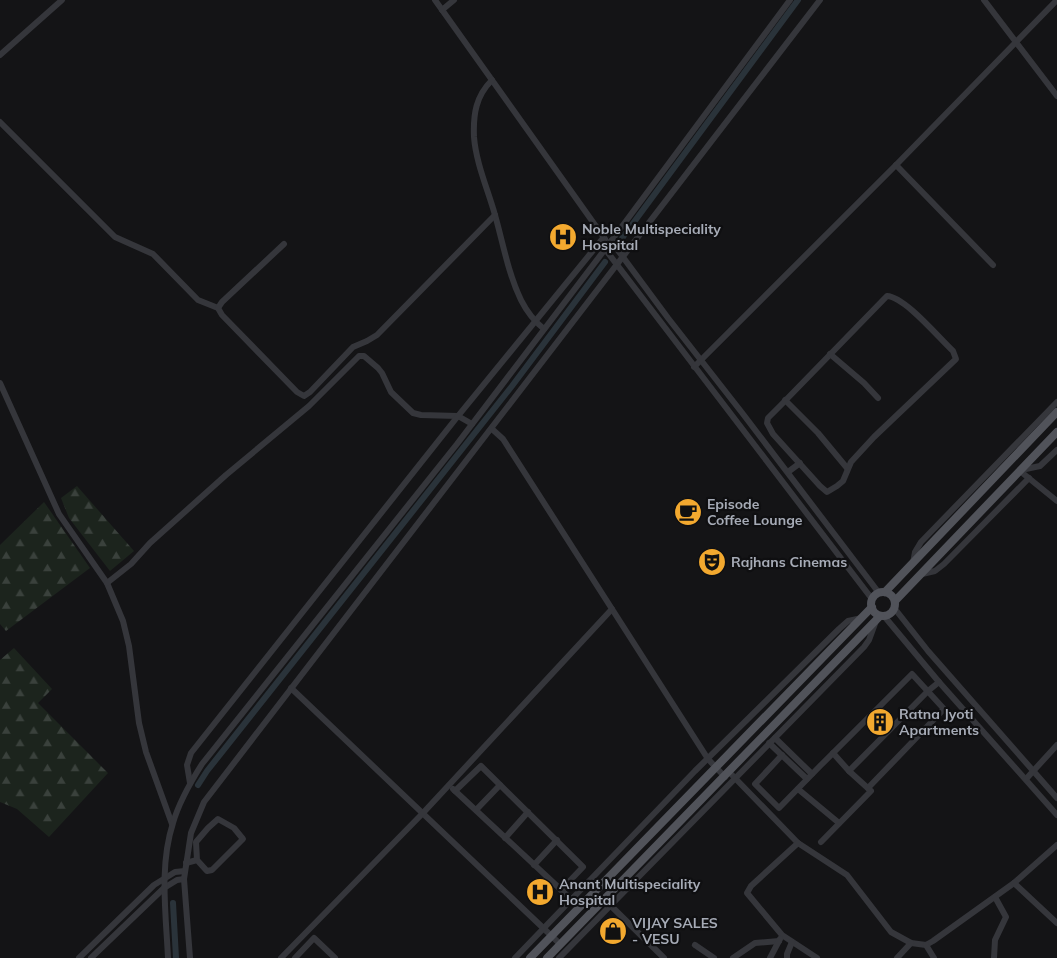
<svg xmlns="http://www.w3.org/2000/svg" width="1057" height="958" font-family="Mulish,sans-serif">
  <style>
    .forest { fill: url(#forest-firs) }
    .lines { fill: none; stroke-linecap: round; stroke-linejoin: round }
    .canal { stroke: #2a333a; stroke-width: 6 }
    .minor { stroke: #35363b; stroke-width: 6 }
    .major { stroke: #51535a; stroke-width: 8 }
    .labels { text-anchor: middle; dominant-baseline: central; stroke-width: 4.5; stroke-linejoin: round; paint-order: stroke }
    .poi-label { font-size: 14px; font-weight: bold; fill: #a6abb6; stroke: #0f0f11; text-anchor: start }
  </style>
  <defs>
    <pattern id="forest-firs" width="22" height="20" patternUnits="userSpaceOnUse" patternTransform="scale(1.25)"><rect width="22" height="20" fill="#1c241d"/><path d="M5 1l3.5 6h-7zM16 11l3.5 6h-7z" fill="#3a413c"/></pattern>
  </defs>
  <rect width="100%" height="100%" fill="#141416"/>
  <!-- forest -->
  <g class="forest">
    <path d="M77,486l57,65 -24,20 -41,-53 -8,-20z"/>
    <path d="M44,502l46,66 -84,63 -6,-7v-79z"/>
    <path d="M14,648l38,41 -14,14 70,70 -59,64 -32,-28 -17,-7v-142z"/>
  </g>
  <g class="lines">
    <!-- canal -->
    <g class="canal">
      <path d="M620,241l178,-241"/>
      <path d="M198,785l9,-14 305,-385 93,-124"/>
      <path d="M173,903l3,55"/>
    </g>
    <!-- minor -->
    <g class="minor">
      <path d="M435,0l170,239"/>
      <path d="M984,0l73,96"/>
      <path d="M442,10l12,-10"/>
      <path d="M0,55l62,-55"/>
      <path d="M492,80c-16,16 -19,34 -18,57 2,26 14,53 21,78 8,28 13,58 26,85 6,12 13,21 23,29"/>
      <path d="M0,122l115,115 38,17 45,46 20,8"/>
      <path d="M896,165l97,100"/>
      <path d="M611,241l57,77 75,96 136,179"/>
      <path d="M284,244l-62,58 -4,6 4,7 75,77 7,4 6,-4 43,-45 14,-6 10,-6 118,-120"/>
      <path d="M605,249l267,350"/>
      <path d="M887,296c18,1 51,41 66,55l3,8 -82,78 -23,25 -8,19 -6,5 -10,6 -7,-6 -47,-52 -6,-11 1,-5 13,-13z"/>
      <path d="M830,354l34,29 14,15"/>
      <path d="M694,367l202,-202 161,-165"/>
      <path d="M0,383l59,131 48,69 16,38 6,25 10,77 7,29 26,72"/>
      <path d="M785,400l33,33 29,35"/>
      <path d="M1021,470l19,-4 17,-16"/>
      <path d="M1020,471l37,30"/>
      <path d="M788,472l12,-9"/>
      <path d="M913,563l2,-11 6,-10 136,-140"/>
      <path d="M922,574l13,-3 9,-7 85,-86"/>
      <path d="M107,583l24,-19 19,-21 76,-68 83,-69 50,-50h5l14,12 4,5 9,19 22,21 8,2 37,1 14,8"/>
      <path d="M612,609l96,150 17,18"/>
      <path d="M895,609l33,42 129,147"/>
      <path d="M884,616l55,66 118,133"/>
      <path d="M291,688l269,256"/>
      <path d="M775,738l37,36"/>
      <path d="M769,743l38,36"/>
      <path d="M833,753l16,18"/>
      <path d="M782,755l-27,29 24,24 41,-42 92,-92 32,35 -76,79"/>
      <path d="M732,775l66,68 49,32 44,57 20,11 15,2 7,-4 81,-58 43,-38"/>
      <path d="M1026,779l31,-34"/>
      <path d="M190,783l-3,-18 4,-12 267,-337 146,-179"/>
      <path d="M453,789l118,110"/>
      <path d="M798,789l41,34"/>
      <path d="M455,791l26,-25 102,101 -22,23"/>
      <path d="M476,810l24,-25"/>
      <path d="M505,838l23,-26"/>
      <path d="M821,842l50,-51 -22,-20 79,-80 11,-9"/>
      <path d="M798,843l-47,43 -4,7 35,42 35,23"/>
      <path d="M186,863l11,-3 -1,-18 12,-14 10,-9 16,9 9,11 -31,31 -5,1 -10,-11"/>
      <path d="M534,865l23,-25"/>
      <path d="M1014,883l43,40"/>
      <path d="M608,903l56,55"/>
      <path d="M695,945l19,13"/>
      <path d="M926,945l8,13"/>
      <path d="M79,958l75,-73 21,-13 10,-1"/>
      <path d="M91,958l73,-70 13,-8 7,-1"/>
      <path d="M168,958c-2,-44 -9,-92 5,-135 6,-21 17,-40 29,-59l255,-320 152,-200 181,-244"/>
      <path d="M190,958l-6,-79 7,-46 13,-31 616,-802"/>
      <path d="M281,958l142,-145 189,-204 -109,-170 -11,-10"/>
      <path d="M295,958l19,-20 21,20"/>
      <path d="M515,958l180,-187 144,-142 9,-8 14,-3"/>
      <path d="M559,958l305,-311 5,-7 7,-19"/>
      <path d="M733,958l22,-15 24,-2"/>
      <path d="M770,958l10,-19"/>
      <path d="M787,958v-4l5,-12"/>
      <path d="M897,958l14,-15"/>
      <path d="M994,958l1,-18 11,-23 -11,-20"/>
    </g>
    <!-- major -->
    <g class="major">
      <circle cx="883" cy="604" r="12"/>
      <path d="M885,592l172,-180"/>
      <path d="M895,601l162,-169"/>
      <path d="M530,958l342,-351"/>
      <path d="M547,958l333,-342"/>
    </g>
  </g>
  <!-- icons -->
  <defs>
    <g id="hospital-disc" transform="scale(1.4375)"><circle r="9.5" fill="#f3a92f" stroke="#0f0f11"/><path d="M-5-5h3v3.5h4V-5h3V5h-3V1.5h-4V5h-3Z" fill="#111"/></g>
    <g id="cafe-disc" transform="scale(1.4375)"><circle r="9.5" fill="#f3a92f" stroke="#0f0f11"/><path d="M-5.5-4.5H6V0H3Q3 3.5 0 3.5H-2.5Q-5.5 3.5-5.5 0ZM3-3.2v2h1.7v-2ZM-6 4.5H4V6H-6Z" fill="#111"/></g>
    <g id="theatre-disc" transform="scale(1.4375)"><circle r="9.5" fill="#f3a92f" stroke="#0f0f11"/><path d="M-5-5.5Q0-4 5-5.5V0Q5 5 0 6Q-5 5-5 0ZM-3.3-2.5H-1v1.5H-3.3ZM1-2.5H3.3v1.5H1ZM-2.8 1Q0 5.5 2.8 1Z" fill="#111"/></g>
    <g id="building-disc" transform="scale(1.4375)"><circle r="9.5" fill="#f3a92f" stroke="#0f0f11"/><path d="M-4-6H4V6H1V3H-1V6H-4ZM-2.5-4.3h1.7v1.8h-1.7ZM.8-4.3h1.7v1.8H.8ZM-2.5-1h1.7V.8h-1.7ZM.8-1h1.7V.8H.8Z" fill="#111"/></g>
    <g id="shop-disc" transform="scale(1.4375)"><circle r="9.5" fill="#f3a92f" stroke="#0f0f11"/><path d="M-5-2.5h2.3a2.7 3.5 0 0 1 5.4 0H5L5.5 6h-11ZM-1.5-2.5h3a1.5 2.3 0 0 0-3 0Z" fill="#111"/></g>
  </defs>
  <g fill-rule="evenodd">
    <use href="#hospital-disc" x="563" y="237"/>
    <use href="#cafe-disc" x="688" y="512"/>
    <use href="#theatre-disc" x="712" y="562"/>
    <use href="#building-disc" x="880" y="722"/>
    <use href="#hospital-disc" x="540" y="892"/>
    <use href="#shop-disc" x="613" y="931"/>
  </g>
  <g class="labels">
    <!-- poi labels -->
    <g class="poi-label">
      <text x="582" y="229">Noble Multispeciality<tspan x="582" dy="16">Hospital</tspan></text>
      <text x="707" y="504">Episode<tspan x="707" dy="16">Coffee Lounge</tspan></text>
      <text x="731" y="562">Rajhans Cinemas</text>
      <text x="899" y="714">Ratna Jyoti<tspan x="899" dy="16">Apartments</tspan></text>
      <text x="559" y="884">Anant Multispeciality<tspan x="559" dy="16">Hospital</tspan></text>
      <text x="632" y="923">VIJAY SALES<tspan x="632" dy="16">- VESU</tspan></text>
    </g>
  </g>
</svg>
